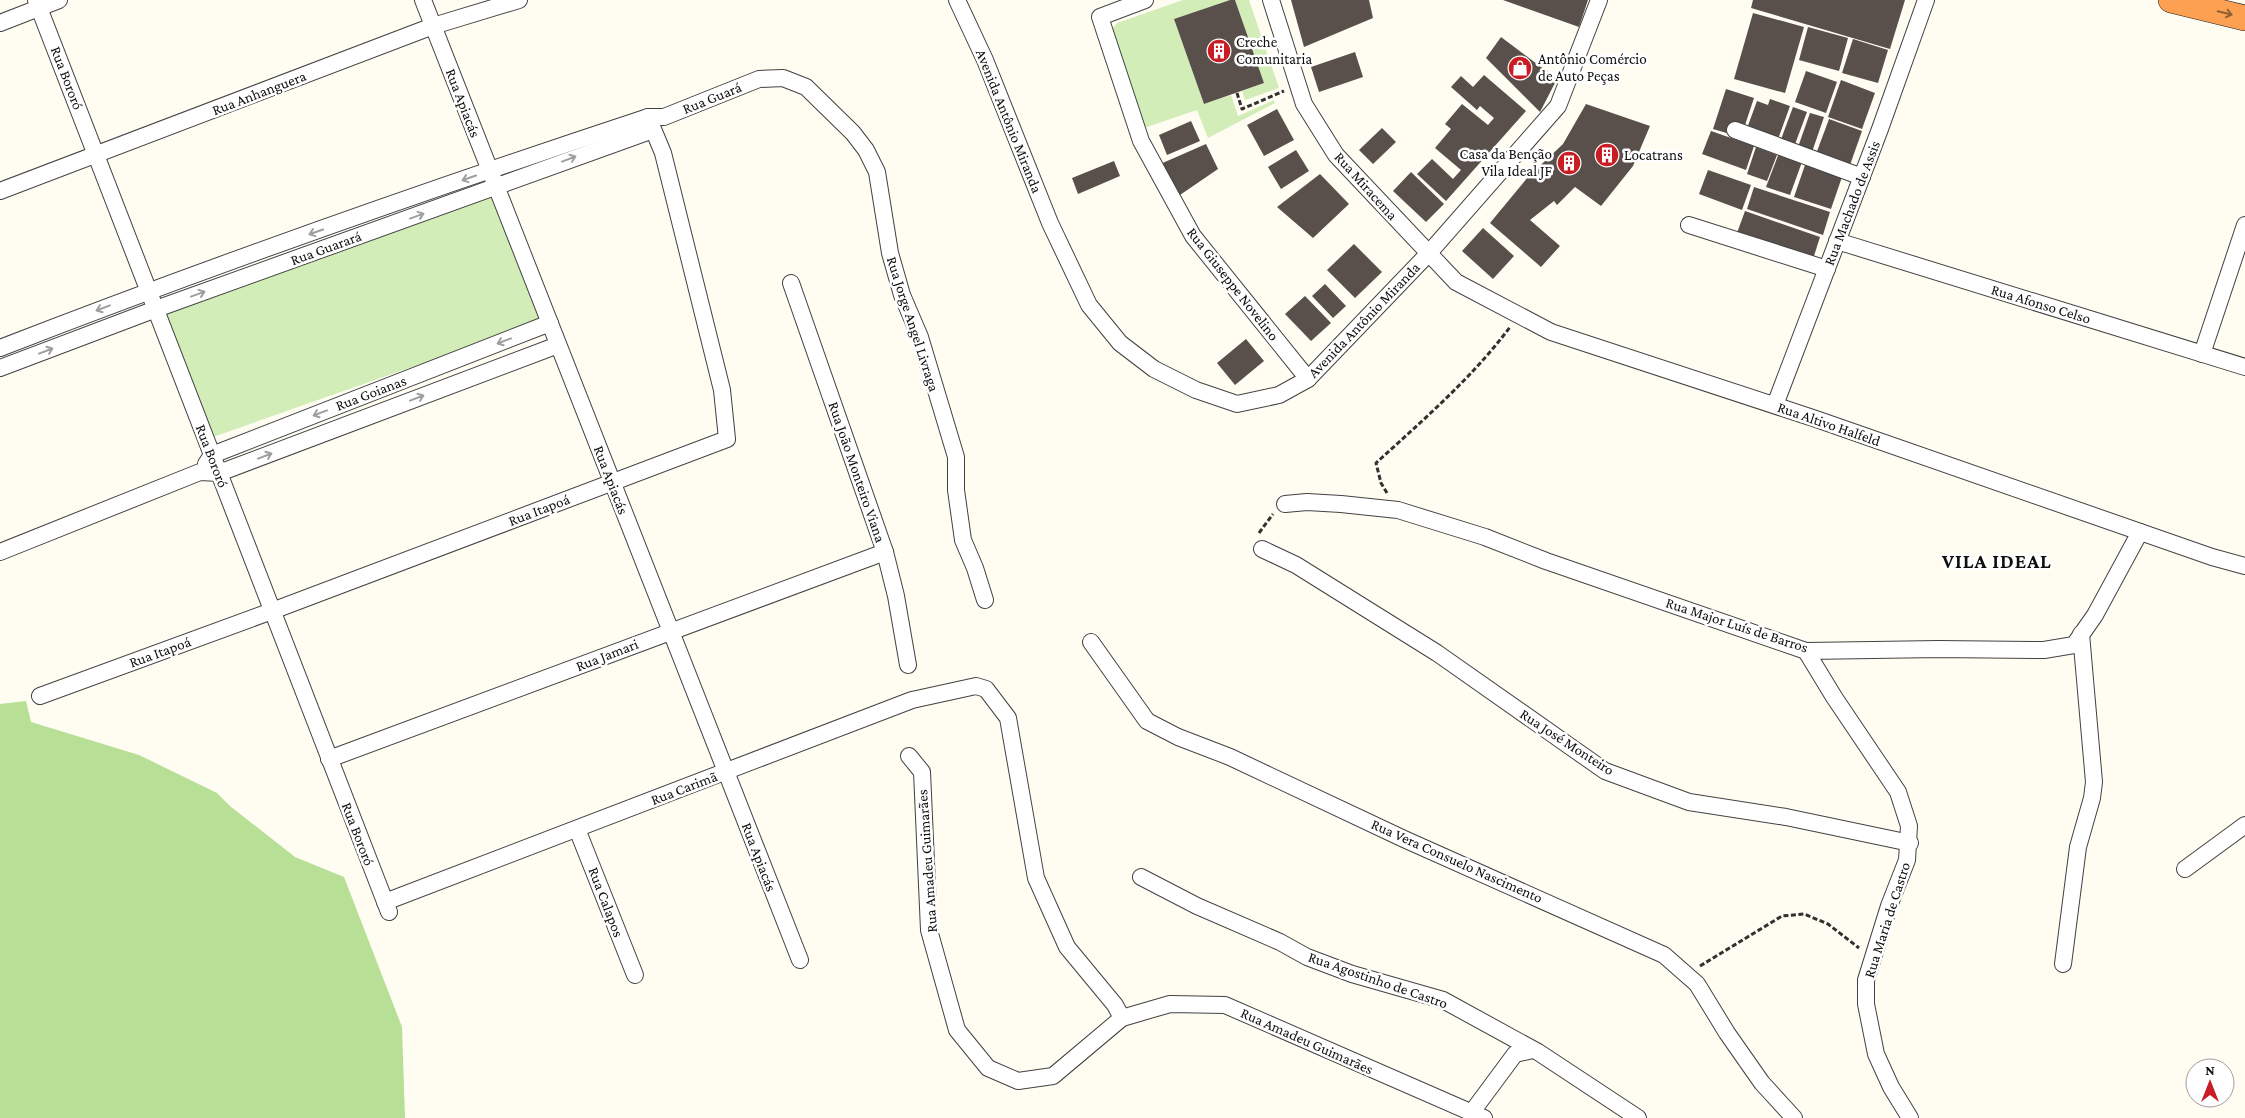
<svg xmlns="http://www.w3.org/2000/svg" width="2245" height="1118" font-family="'Crimson Pro',serif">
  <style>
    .green { fill: #d3edb8 }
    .forest { fill: #b7df96 }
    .building { fill: #59504b }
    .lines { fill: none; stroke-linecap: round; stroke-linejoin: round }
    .minor-casing { stroke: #424242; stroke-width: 18 }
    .highway-casing { stroke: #202020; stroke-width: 26 }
    .path { stroke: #313131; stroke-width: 3; stroke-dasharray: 5 2.5; stroke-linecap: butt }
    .minor { stroke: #fff; stroke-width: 16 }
    .highway { stroke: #fda052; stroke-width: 25 }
    .oneway { stroke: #925f34 }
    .oneway2 { stroke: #9f9f9f }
    .labels { text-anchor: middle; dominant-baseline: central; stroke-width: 5; stroke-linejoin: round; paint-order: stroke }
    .poi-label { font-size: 15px; fill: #0f0f0f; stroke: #fff; text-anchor: start }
    .street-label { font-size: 15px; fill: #0f0f0f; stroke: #fff }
    .district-label { font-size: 20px; font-weight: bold; letter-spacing: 1px; fill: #0f0f0f; stroke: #fff }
  </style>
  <rect width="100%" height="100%" fill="#fffcf2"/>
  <!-- green -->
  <g class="green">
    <path d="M1183,0h47l-56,19 30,85 27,-9 7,21 36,-16 1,3 -67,35 -11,-28 -56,19 -30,-98 6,-8z"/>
    <path d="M1235,0h14l30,88 -34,12 -3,-9 22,-8z"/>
    <path d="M495,193l48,128 -330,116 -55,-123z"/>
  </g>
  <!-- forest -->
  <path class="forest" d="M26,701l5,21 108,33 78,38 13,13 65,51 49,20 58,150 3,91h-405v-414z"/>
  <!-- building -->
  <g class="building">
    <path d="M1230,0h5l29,83 -60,21 -30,-85z"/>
    <path d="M1291,0h78l4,18 -69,29z"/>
    <path d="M1503,0h85l-9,27z"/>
    <path d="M1753,0h152l-15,49 -139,-41z"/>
    <path d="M1753,13l51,14 -19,66 -51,-14z"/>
    <path d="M1808,27l40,11 -9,33 -40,-11z"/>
    <path d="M1501,37l56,42 -17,33 -54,-54z"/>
    <path d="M1853,39l35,11 -10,33 -36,-10z"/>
    <path d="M1355,52l8,25 -44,15 -8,-25z"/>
    <path d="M1806,71l31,11 -11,31 -31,-11z"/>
    <path d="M1484,75l42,36 -80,90 -29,-27 15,-15 21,20 8,-9 -26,-22 16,-19 -6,-5 17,-20 26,21 6,-7 -14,-12 -3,4 -26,-23 10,-11 12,11z"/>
    <path d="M1841,80l34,13 -13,36 -34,-12z"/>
    <path d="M1726,89l28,9 -10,30 -14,6 -17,-5z"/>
    <path d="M1770,99l20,7 -13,36 -31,-11 11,-30 11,4z"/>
    <path d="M1586,104l64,22 -17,40 -32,40 -26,-19 -18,18 -3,-4 -24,19 30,26 -19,21 -51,-44 38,-46 35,-33z"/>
    <path d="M1793,107l14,5 -13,35 -14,-5z"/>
    <path d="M1277,109l17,31 -30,16 -17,-31z"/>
    <path d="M1810,113l14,4 -12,35 -14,-5z"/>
    <path d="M1829,119l33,12 -12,34 -34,-11z"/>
    <path d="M1191,121l9,20 -33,14 -8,-20z"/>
    <path d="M1382,128l14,14 -23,22 -14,-14z"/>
    <path d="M1711,131l43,15 -8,24 -44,-16z"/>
    <path d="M1206,144l12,25 -41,28 -19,-32z"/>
    <path d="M1756,147l21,8 -10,26 -20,-7z"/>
    <path d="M1296,150l13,21 -28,18 -13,-22z"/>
    <path d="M1779,153l23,9 -12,33 -24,-8z"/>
    <path d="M1114,161l6,15 -42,18 -6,-16z"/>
    <path d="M1806,162l37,12 -12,35 -37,-12z"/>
    <path d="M1708,170l43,15 -9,25 -43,-16z"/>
    <path d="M1411,172l33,32 -18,18 -33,-31z"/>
    <path d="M1320,174l29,30 -36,34 -36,-31z"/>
    <path d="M1754,187l76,25 -7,23 -76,-26z"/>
    <path d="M1745,211l75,26 -7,22 -76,-26z"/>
    <path d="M1483,228l31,28 -21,23 -31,-28z"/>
    <path d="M1354,244l28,28 -27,26 -28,-28z"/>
    <path d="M1325,284l21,22 -13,12 -21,-22z"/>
    <path d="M1305,296l26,27 -20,18 -26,-27z"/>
    <path d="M1246,339l18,22 -29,24 -18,-22z"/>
  </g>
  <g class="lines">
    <!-- minor casing -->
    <g class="minor-casing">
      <g id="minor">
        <path d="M36,0l353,912"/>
        <path d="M423,0l377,960"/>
        <path d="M957,0l28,60 65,163 39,82 31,38 34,26 42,21 41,14 42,-9 29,-16 121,-126 129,-147 41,-106"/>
        <path d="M1145,0l-45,17 41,124 52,95 115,143"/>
        <path d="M1271,0l33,104 32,51 120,127 95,50 265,87 396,138 33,9"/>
        <path d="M0,23l59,-23"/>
        <path d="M1735,130l127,47"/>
        <path d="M0,191l433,-165 86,-26"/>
        <path d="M1689,225l138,44"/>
        <path d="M1837,241l408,126"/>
        <path d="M791,283l94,269 11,44 12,69"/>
        <path d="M0,348c214,-83 430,-159 648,-231h16l95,-38 24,-1 23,9 47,46 13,17 11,22 13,81 12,42 18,42 36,120v33l7,50 12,28 10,32"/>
        <path d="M2202,354l43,-129"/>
        <path d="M0,368l156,-59 497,-179"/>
        <path d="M1775,405l105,-276 46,-129"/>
        <path d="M206,464l6,-9 338,-132"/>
        <path d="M1285,504l22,-2 34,2 57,6 87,27 61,24 260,90 133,-2 105,1 30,-5 21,-30 45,-83"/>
        <path d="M1262,549l34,16 141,88 168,118 84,31 97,15 124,26"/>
        <path d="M0,552l200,-80 19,1 339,-128"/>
        <path d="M1091,642l56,79 31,16 52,20 174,82 260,116 33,29 30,49 35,50 32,35"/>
        <path d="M1806,651l28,46 64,95 11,34 -2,34 -18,46 -23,74v24l10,50 15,33 19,31"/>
        <path d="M40,696l232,-85 455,-172 -5,-49 -59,-237 -15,-36"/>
        <path d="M909,756l13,16 7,158 28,100 31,38 30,13 35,-5 69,-58 48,-14 55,1 259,113"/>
        <path d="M329,759l556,-207"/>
        <path d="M577,829l58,146"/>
        <path d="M2185,869l60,-44"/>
        <path d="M1141,877l56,29 83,36 27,15 45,17 91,26 95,52 100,66"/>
        <path d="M385,902l527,-202 64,-14 10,3 22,29 28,160 31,69 48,58 7,13"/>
        <path d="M2063,964l15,-117 14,-49 2,-16 -13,-148"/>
        <path d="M1472,1112l43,-58 18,-4"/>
      </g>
    </g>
    <!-- highway casing -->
    <g class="highway-casing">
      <path id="highway" d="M2171,0l74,18"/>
    </g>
    <!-- path -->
    <g class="path">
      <path d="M1237,93l5,16 42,-18"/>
      <path d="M1387,493l-6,-10 -5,-20c47,-43 96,-85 134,-136"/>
      <path d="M1259,533l14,-19"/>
      <path d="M1700,966l82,-50 22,-2 24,10 31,24"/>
    </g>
    <!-- minor -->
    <use href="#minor" class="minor"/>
    <!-- highway -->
    <use href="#highway" class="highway"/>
  </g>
  <!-- one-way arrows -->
  <defs><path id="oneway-shaft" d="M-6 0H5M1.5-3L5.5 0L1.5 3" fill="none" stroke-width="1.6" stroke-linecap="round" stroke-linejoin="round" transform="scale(1.25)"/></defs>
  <use class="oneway" href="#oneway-shaft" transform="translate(2225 13) rotate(14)"/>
  <g class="oneway2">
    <use href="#oneway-shaft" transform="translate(569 159) rotate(-21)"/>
    <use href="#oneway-shaft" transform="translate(469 178) rotate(161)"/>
    <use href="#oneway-shaft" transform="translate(417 216) rotate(-20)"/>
    <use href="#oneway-shaft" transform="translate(316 232) rotate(161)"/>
    <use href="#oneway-shaft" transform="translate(198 294) rotate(-20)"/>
    <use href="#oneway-shaft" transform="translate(103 308) rotate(159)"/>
    <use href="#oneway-shaft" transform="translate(504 341) rotate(159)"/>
    <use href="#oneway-shaft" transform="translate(46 351) rotate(-21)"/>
    <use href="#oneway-shaft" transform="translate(417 398) rotate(-21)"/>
    <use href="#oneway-shaft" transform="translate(320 413) rotate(159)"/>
    <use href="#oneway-shaft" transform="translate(265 456) rotate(-21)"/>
  </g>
  <!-- icons -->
  <defs>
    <g id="building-disc" transform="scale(1.25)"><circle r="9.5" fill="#c91d25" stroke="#fff"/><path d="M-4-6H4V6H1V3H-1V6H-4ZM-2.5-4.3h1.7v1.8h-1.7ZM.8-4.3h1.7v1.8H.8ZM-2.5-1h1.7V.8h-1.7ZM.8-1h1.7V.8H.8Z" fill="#fff"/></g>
    <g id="shop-disc" transform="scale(1.25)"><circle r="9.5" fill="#c91d25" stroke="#fff"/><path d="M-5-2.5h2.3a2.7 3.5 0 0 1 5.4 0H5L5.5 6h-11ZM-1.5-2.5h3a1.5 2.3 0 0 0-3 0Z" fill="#fff"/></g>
  </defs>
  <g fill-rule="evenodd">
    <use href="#building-disc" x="1219" y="51"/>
    <use href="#shop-disc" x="1520" y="68"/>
    <use href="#building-disc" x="1607" y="155"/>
    <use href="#building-disc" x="1569" y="163"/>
  </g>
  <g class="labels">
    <!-- poi labels -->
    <g class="poi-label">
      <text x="1236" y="42">Creche<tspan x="1236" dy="17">Comunitaria</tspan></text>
      <text x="1538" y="59">Antônio Comércio<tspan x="1538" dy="17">de Auto Peças</tspan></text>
      <text x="1552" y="154" text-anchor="end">Casa da Benção<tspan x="1552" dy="17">Vila Ideal JF</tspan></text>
      <text x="1624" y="155">Locatrans</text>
    </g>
    <!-- street labels -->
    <g class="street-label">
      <text transform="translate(67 78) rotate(69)">Rua Bororó</text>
      <text transform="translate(259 93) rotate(-21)">Rua Anhanguera</text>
      <text transform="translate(712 98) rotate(-22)">Rua Guará</text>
      <text transform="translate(463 103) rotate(69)">Rua Apiacás</text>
      <text transform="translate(1009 121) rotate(68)">Avenida Antônio Miranda</text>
      <text transform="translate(1366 186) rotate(48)">Rua Miracema</text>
      <text transform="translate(1852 203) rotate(-69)">Rua Machado de Assis</text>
      <text transform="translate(326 248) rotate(-20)">Rua Guarará</text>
      <text transform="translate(1233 284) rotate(52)">Rua Giuseppe Novelino</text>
      <text transform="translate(2041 304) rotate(17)">Rua Afonso Celso</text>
      <text transform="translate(1364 320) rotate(-46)">Avenida Antônio Miranda</text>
      <text transform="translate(913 324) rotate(72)">Rua Jorge Angel Livraga</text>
      <text transform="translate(371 393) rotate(-21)">Rua Goianas</text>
      <text transform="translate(1829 424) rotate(19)">Rua Altivo Halfeld</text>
      <text transform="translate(212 456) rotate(69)">Rua Bororó</text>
      <text transform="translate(857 472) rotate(71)">Rua João Monteiro Viana</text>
      <text transform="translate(611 480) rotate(69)">Rua Apiacás</text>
      <text transform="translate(539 510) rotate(-21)">Rua Itapoá</text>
      <text transform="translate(1737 625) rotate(18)">Rua Major Luís de Barros</text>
      <text transform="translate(160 652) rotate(-20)">Rua Itapoá</text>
      <text transform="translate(607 655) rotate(-21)">Rua Jamari</text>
      <text transform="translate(1567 742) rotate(33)">Rua José Monteiro</text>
      <text transform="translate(684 788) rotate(-21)">Rua Carimã</text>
      <text transform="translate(358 834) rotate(69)">Rua Bororó</text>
      <text transform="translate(759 857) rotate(69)">Rua Apiacás</text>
      <text transform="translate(927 861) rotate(-94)">Rua Amadeu Guimarães</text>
      <text transform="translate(1457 861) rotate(24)">Rua Vera Consuelo Nascimento</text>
      <text transform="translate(606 902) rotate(69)">Rua Calapos</text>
      <text transform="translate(1887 920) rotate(-72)">Rua Maria de Castro</text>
      <text transform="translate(1378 980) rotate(19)">Rua Agostinho de Castro</text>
      <text transform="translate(1307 1041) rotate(24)">Rua Amadeu Guimarães</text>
    </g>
    <!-- district labels -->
    <g class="district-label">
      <text x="1997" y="561">VILA IDEAL</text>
    </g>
  </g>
  <!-- north arrow -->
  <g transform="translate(2210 1083)"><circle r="24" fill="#ffffff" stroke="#9f9f9f"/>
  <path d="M0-4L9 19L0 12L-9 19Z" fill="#c91d25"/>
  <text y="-8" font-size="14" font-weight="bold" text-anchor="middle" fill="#0f0f0f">N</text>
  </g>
</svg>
